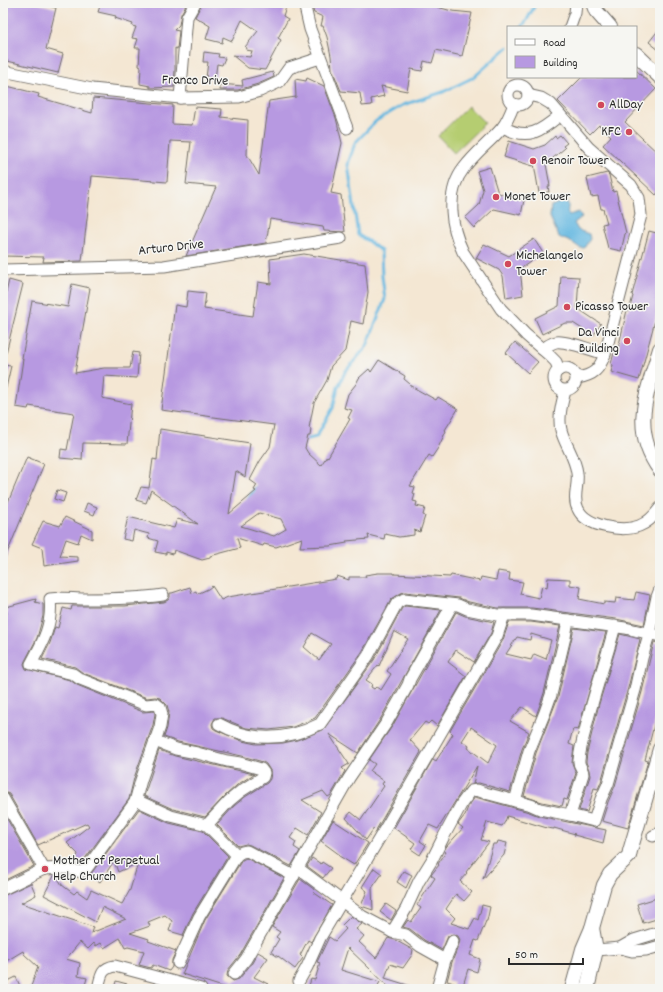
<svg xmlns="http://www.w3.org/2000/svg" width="663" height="992" font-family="Dekko,sans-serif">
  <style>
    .green { fill: #b5cd71; stroke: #707c4e }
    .water { fill: #65b8e1; stroke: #487286 }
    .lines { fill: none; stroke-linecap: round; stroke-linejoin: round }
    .stream { stroke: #65b8e1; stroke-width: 3 }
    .building { fill: #b799e1; fill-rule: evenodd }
    .minor-casing { stroke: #716d66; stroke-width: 13 }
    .tertiary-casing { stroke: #716d66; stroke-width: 16 }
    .minor { stroke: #fff; stroke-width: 11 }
    .tertiary { stroke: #fff; stroke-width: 14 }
    .poi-dot { fill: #d1495b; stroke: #f6f6f2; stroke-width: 1.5 }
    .labels { text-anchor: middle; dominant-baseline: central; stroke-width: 3; stroke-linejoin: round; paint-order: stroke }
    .street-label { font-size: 14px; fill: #2b2b2b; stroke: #f6f6f2 }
    .poi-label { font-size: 14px; fill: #2b2b2b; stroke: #f6f6f2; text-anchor: start }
  </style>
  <rect width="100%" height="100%" fill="#f6f6f2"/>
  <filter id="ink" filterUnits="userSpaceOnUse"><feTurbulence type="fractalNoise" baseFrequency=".025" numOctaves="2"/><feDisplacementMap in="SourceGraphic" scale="8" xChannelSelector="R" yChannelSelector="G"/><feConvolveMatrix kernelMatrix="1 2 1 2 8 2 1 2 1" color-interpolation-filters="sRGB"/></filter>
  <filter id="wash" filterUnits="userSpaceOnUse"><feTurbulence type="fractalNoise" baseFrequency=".012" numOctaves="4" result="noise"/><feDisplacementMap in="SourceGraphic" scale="16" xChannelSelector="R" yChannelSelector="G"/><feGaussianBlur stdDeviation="0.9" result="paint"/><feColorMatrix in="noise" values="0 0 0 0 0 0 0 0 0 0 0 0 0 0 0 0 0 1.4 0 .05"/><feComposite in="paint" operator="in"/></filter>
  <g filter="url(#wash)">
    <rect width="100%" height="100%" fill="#f4e7d3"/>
    <!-- green -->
    <path class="green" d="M468,106l17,17 -31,30 -16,-17z"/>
    <!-- water -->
    <path class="water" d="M564,201l4,2c1,5 -2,8 1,12l10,-3 3,5 -8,6 4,7 11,4 1,5 -6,9h-4l-7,-5 -14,-6 -9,-20 1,-11z"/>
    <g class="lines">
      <!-- stream -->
      <g class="stream">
        <path d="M522,27l5,-7 9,-17"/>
        <path d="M304,440l12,-3 17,-29 5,-21 7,-15 22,-26 18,-47 -3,-23 -1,-25 -13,-10 -10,-6 -10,-71 7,-21 21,-22 27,-16 40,-13 31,-15 34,-30"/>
        <path d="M248,499l8,-12"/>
      </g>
    </g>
    <g id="blocks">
      <!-- building -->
      <g class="building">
        <path d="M3,3h33l20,5 -10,41 17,5 -5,19 -55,-13z"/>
        <path d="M101,3h86l-6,11 -2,11 -5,5 5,1 -2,18 -2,-1v21l-1,18 -24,1v-2l-10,-2 1,-17 -2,-1 1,-18h-5l3,-9 -6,-1 4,-11 -4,-1 1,-2 -18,-6 1,-2 -18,-4z"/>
        <path d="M202,3h85l-4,13 5,3 -10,19 3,2 -16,30 -17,-2 -16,-13 18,2 2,-6 -6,-1 1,-2 -2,-1 13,-16 -16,-11 -10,21 -9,-4 -1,6 -16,-4 4,-13 -15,-9z"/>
        <path d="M315,3l11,2v-2h112l-1,4 15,4 20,2 -10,43 -26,-6 -4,13 -8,-2 -2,10 -11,-2 -4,22 -26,-5 3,10 -13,3 1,6 -10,1 -2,-13 -19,-2 -9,-22 -1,-13 -4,-19 -4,-11h-2l2,-9 -9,-4 -1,-3z"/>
        <path d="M660,28v23l-11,-9z"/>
        <path d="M204,52l15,2 -1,3 7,1 -3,7 -5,-1 -2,15 -9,-1 2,-16h-5z"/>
        <path d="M636,70l20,19 -31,33 35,33v35l-4,5 -53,-50 8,-9 -12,-11 -9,9 -32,-33 24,-24h54z"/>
        <path d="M273,72l1,5 -16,7 -20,6h-18v-6l23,2 -1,-6z"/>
        <path d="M307,78l17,8 12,32 6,25 -11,50 10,2 4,37 -21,-1 -1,-4 -53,-8 -4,24 -80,13 30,-69 -30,-3 5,-42 -21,-1 -3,41 -75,-6 -10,85 -39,1 1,-5 -41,-1v-171l36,9 -1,3 54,16 1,-15 80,7 -1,19 20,1 3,-18 27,2 -1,8 27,3 -1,35 12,20 10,-74 27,-4 -1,-18 11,2z"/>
        <path d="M560,135l7,8 -4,3 2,2 -19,16 4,22h-2l1,6 -10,1 -5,-29 -1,2 -29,-9 5,-16 25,8 11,-4 10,-9 1,2z"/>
        <path d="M490,167l8,26 26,7 -3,15 -27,-6 -20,19 -9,-10 14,-13 4,-15 -6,-19z"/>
        <path d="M607,173l2,2 4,17 3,-1 10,42 -1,1 -4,17 -13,-3 -6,-24 5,-1 -4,-14h-2l-3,-13 -7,1 -4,-19z"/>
        <path d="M649,231l11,3v68l-21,78 -28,-8 2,-7 -2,-1 4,-15h3l9,-39 2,1 4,-15 -1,-1z"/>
        <path d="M534,239l9,14 -23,16 3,26 -17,3 -3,-22 -4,-6 -23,-12 8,-14 25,12z"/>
        <path d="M304,254l61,10 3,28 -5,32 -12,-3 -6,30 -14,15 -4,14 -13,23 -5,25 2,1 -1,7h-2l-3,12 3,5 13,12 6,-9 1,1 22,-38 -2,-1 4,-8 -8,-2 4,-14 8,-10 3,-6 10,-9 2,3 8,-12 26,16 -1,3 6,5 -1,1 27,15 2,-3 20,12 -13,21 1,1 -8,17 -6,9 -3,-2 -19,31 5,1 -2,6 2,1 -2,7 4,1 -1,4 9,2 -2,7 2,1 -5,16 -6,-2v5l-15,2 -14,-3 -1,5 -16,-4 1,4 -23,2 1,2 -17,3 -30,1 2,-9 -26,9 -12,-3 -1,2 -26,-8 3,10 -30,8v2l-8,2 -28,-10 -1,4 -7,-2v2l-11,-2 3,-11 -10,-3 1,-4 -15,-4 -2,11 -9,-2 5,-22 46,11 3,-9 21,5 -47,-34 -5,13 -10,-3 5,-13 8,1 4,-29 4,1 3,-31 90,14 -5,34 -9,-6 -7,43 27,-23 -2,-1 3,-5 -7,-5 10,-19 10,-14 4,-22 -113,-15 14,-105 11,2 2,-16 18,2 -2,16 49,7 5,-34 13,2 -1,-25zM259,513l22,6 5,10 -12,7 -33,-10z"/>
        <path d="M561,276l18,1 -2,31 24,16 -8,12 -20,-13h-8l-23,11 -7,-16 24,-12z"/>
        <path d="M9,280l14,4 -17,69 -3,-1v-56l2,1z"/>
        <path d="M72,284l18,4 -15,85 29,-5h26l3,-16 6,1 -2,25 -33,-2 -2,22 29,6 -4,40 -44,-1 -1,17 -22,-2 1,-9 6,1 7,-37 -45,-7 -1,3 -12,-2 7,-48 -1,-1 10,-57 36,6z"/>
        <path d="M515,342l23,20 -10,11 -22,-20z"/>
        <path d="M3,365l8,1 -5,22h-3z"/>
        <path d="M27,457l17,7 -41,99v-57l3,1z"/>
        <path d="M57,490l9,3 -3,9 -9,-3z"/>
        <path d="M87,503l10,4 -3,8 -10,-4z"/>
        <path d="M65,517l27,13v9l-11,-5 -3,9 -12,-4 -6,17 18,1v4l-34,5 -2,-18 -10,-4 11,-23 17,5z"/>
        <path d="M498,571l12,2 -1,7 14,2 -3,12 19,4 3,-12 5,2 1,-10 22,1v6l11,2 -2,12 25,5v-2l11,1 1,-5 18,2 2,-8 14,3 -6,30 -28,-6 -84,-11h-34l-29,-6 -10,-4 -54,-6 -4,1 -10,7 -29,52 -47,66 -22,9 -24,3 -23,-2 -24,-10h-7l-3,6 1,4 3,2 26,11 14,3 27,-1 14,-3 26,-10 51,-70 28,-52 3,-2 36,4 -60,108 -23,35 -29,-19 20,30 -7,4 3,3 -14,24 -3,2 -5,-6 -21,9 19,12 -13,23 -11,-7 -7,10 6,4 -2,5 6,4 -9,15 -41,-21 -4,-1 -8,2 -21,-21 17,-19 11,-9 22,-14 3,-4 1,-7 -5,-8 -3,-2 -21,-6 -64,-14 -14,-5 3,-9 2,-16 -2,-7 -7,-7 -5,-1 -8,1 -64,-25 -8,-6 -33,-8 8,-16 5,-16 3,1 5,-20 8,2 1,-4h53l39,-4 4,-2 2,-3v-4h2l18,-6 2,6 4,-2 1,3 11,-5 4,-3 9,14 7,-3 108,-18 1,-3 12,4v-3h17l-1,-2 13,-2h16v1l56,3 1,-2 29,6 1,-4 15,3zM394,631l14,8 -21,32 4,3 -10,16 -5,-3 -2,2 -3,-2 1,-3 -6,-4 12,-15 1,1zM312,633l19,11 -12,16 -15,-13z"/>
        <path d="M36,599l-1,3 8,2v12l-6,22 -12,23 -1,3 2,5 44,11 7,5 66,27 11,-1 1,3 -2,11 -19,53 -5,21 -48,65 -6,-3 3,-7 -11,-11 22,-17 -2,-3 -49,22 -29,-51 -6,-3v-176l4,-1 -1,-7z"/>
        <path d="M456,612l9,4 29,6 -3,11 -17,29 -18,-12 -8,12 18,14 -29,50 -6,-5 -3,3 -3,-2 -15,18 11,12 -45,78 -2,-2 -8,12 -20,-22 5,-6 10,8 23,-34 -2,-2 2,-3 -14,-10 5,-7 -6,-4 24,-35z"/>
        <path d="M509,622h22l29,4 -16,67 -8,23 -14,-9 -12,14 19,11 -7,17 -12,43 -31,-9 -6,1 4,-18 -39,63 -9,-4 -9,16 6,4 -6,10 -9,-6 4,-6 -21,-15 39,-69 3,2 17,-27 -3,-3 53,-91zM531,634l20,6 -5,19 -12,-5 -3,6 -25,-6 11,-17 13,3zM471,727l26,18 -9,18 -20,-15 1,-2 -7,-5z"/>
        <path d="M574,628l32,4 -28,98 -5,-1 -4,15 5,2 -2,17 4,10 -9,27 -3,-1 -2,7 -20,-4 -18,-6 12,-43 22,-56z"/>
        <path d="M620,634l20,5 -12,49 -27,94 -3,7 -4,-1 -7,24 -8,-2 11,-34 -1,-6 -3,-8 1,-9 12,-49z"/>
        <path d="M654,642l6,1v59l-15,58 3,1 -20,67 -26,-7 6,-19 7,-16 27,-94z"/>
        <path d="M159,750l16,6 79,18 -17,11 -12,11 -20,21 -32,-8 -29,-13z"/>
        <path d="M475,797l54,15 10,4 67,14 -3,13 -29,-8 1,-1 -21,-6v1l-7,-1 -40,-12 -2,6 -3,4 -15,-4 -6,18 8,2 -23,30 1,1 -7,8 12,11 -8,9 -8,-7 -10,15 9,9 -4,5 18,6 6,-11 3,2 4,-15 8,2 -3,14h-1l-8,20 -3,-1 -5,15 10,4 -3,13 -9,-3 -6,20h-10l2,-6 -7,-2 5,-19 7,-18 1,-4 -2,-4 -5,-2 -5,2 -6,14 -18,-10 -14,-11 -7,-2 5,-7 3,2 10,-14 -4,-3 18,-27 -4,-3 8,-10 -1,-1 8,-12 -2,-1 2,-4 17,-19 -5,-4 7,-9 3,-8z"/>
        <path d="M139,809l30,14 34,8 25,25 -35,57 -10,22 -14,-4 3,-10 -7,-6 -17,7 2,4 -20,7 19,6 -1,2 28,10 -4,9v7l-3,4 -16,-6 -2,3 -12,-3 5,-14 -16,-4 -3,1 -5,-10 -16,10 -3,-5 -5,3 -2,-3 -6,6 -8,-7 -14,17 14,4 -2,13 9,2 -3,11h-54l8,-22 -14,-13 -1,-3 -20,12v-67l28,-13 5,12 -15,8 72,24 -2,6 35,-14 -24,-12 -6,15 -52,-27 10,-19 2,-1 6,10 12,9 3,-3 10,7 4,-8 31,14 8,-14 8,-27 -20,9 -4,-11 -14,21 -10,-7z"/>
        <path d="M3,812l31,54 -31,15z"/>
        <path d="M333,820l35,23 -14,22 -15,-9 1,-1 -19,-14z"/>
        <path d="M498,841l9,2 -3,12 -21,24 10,-35h4z"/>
        <path d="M246,858l38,20 -44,77 -12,15 -1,6 6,5 6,-2 13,-16 6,-11 10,6 -14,19 14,7 -8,5h-31l-47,-15 23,-54 37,-60z"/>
        <path d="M312,858l9,6 1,-2 9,6 -8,10 -16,-12z"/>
        <path d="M374,868l8,6 -10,14 1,22 -12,-4 6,-15 -5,-4z"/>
        <path d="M404,871l8,4 -6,13 -9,-6z"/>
        <path d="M300,879l15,11 -2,2 19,13 -21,37 -3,-2 -8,15 3,3 -8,11 -17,-13v1l-7,-5 8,-13 -3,-2 4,-5 -8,-5z"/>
        <path d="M660,897v21l-17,5 -6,-19z"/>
        <path d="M386,904l10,7 -5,9 -11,-8z"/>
        <path d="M351,916l11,8 -6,5 8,7 -5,6 17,16 12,-20 7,2 18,10 -1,5 -9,13 -13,-4 -5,14 29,9v2h-23l-43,-41 -7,22 39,12 -4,7h-59l-8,-3 2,-7 4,1 5,-17 -3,-1 12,-25 6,4 11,-12 -4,-4z"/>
        <path d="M16,977l4,9 -6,3h-4l-4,-7z"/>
        <path d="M116,981l22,6v2h-24z"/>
      </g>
    </g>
  </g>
  <g filter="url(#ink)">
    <use href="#blocks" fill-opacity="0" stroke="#716d66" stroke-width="1"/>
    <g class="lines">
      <!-- minor casing -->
      <g class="minor-casing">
        <g id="minor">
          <path d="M304,3l6,26 37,99"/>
          <path d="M570,27l5,-14 1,-10"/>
          <path d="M3,71l89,18 88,9 59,-1 21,-6 19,-9 10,-14 31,-10"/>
          <circle cx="518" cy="95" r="10"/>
          <path d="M528,95l13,3 10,6 38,44 42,37 8,13 2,17 -36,139c-6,16 -11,21 -28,24"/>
          <path d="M180,98l7,-81 8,-14"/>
          <path d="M514,104c-3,8 -7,18 -12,24 -12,14 -27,25 -38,40 -19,24 -13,59 -1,84l38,57 25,26 23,20 7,7 3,8"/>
          <path d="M503,127c25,14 38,4 57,-12"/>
          <path d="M3,270l161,-4 177,-28"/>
          <path d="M542,349c4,-2 9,-6 14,-7 9,-2 38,9 49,12"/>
          <circle cx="565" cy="379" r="11"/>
          <path d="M565,391c-3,12 -7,26 -4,39 4,15 14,27 16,43 2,12 -5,25 1,36 8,18 45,23 61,17 8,-3 16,-11 21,-18"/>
          <path d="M219,724c34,19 67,17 101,0l48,-68 29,-53 7,-4 54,6 9,4 30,6h34l94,13 35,8"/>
          <path d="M3,798l41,71"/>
          <path d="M136,800l35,16 36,9 22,-24 12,-10 22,-14 1,-4 -3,-4 -21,-6 -13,-2 -30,-8 -21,-4 -21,-8"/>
          <path d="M515,801l14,-50 16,-39 6,-17 14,-58 3,-17"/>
          <path d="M570,815l13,-41c0,-6 -5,-8 -4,-14 1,-11 4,-22 7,-33 8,-34 20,-67 29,-101"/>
          <path d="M653,836l7,-3"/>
          <path d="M237,855l5,-3 5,-1 47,25"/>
          <path d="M299,869l63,47 30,16 14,-23 13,-28 13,-21 12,-24 18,-33 9,-12 6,-1 8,3 46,12 9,4 30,6 24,6 7,-22 7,-15 11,-39 16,-55 7,-32 6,-20 9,-41 3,-8"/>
          <path d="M3,889l41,-20 22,-1 15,4 6,-4 48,-66 6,-22 19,-53 2,-13 -2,-7 -4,-3 -10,1 -5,-2 -61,-24 -7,-5 -42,-10c12,-22 22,-40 19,-65 12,-2 23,0 34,0 26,0 53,0 79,-4"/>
          <path d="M392,932l14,3 14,11 25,14 8,-19"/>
          <path d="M620,948l14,-8 26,-8"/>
          <path d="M588,949l8,1 24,-2 12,3 14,-1 14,-4"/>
          <path d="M178,963l21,-46 38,-62 -30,-30"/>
          <path d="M234,974l12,-15 103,-181 38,-56 21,-37 2,-6 42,-74"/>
          <path d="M299,981l8,-14 13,-29 69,-116 108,-186 7,-21"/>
          <path d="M98,989c3,-13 3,-21 17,-23l86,23"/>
          <path d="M437,989l8,-29"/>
        </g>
      </g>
      <!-- tertiary casing -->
      <g class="tertiary-casing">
        <g id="tertiary">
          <path d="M593,3l3,8 14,16"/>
          <path d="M636,54l24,23"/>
          <path d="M660,349c-13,44 -30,80 0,121"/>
          <path d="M572,989l11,-40 9,-21 12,-43 6,-11 19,-18 1,-5 30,-102"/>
          <path d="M587,989l9,-39 -4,-22"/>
        </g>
      </g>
      <!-- minor -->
      <use href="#minor" class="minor"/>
      <!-- tertiary -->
      <use href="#tertiary" class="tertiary"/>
    </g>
  </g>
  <!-- markers -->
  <g class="poi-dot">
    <circle cx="601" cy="105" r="4"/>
    <circle cx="629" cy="132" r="4"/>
    <circle cx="533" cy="161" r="4"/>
    <circle cx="496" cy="197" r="4"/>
    <circle cx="508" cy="264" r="4"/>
    <circle cx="567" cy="307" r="4"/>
    <circle cx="627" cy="341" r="4"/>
    <circle cx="45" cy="869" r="4"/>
  </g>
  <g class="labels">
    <!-- street labels -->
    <g class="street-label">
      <text transform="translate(195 81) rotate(1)">Franco Drive</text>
      <text transform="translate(171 248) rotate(-6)">Arturo Drive</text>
    </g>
    <!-- poi labels -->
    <g class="poi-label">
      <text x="609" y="105">AllDay</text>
      <text x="621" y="132" text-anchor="end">KFC</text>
      <text x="541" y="161">Renoir Tower</text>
      <text x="504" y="197">Monet Tower</text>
      <text x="516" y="256">Michelangelo<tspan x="516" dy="16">Tower</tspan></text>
      <text x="575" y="307">Picasso Tower</text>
      <text x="619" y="333" text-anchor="end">Da Vinci<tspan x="619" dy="16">Building</tspan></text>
      <text x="53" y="861">Mother of Perpetual<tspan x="53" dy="16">Help Church</tspan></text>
    </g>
  </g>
  <!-- margin -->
  <rect width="663" height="992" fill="none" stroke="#f6f6f2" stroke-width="16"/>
  <!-- legend -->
  <rect x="507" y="26" width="130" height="52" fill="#f6f6f2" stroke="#a5a5a2"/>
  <rect x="515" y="39" width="20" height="6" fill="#ffffff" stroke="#a5a5a2"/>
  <text x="543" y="46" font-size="12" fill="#2b2b2b">Road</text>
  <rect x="515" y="56" width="20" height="12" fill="#b799e1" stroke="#a5a5a2"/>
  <text x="543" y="66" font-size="12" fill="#2b2b2b">Building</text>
  <!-- scale -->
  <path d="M509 958v6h74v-6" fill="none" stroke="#2b2b2b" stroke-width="2"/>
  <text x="515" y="958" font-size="12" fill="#2b2b2b" stroke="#f6f6f2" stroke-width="3" paint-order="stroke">50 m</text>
</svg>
